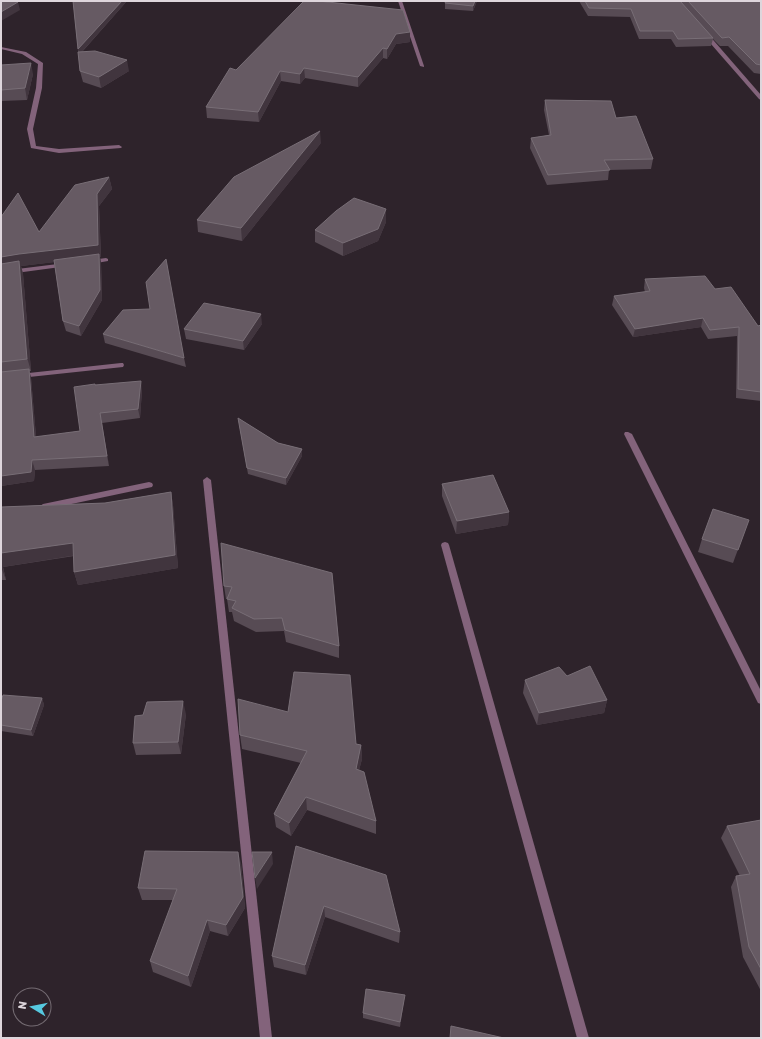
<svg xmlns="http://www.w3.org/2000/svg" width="762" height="1039" font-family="Rubik,sans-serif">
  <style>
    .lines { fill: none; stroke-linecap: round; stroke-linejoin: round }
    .service { fill: #83637b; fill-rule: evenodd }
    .minor { fill: #83637b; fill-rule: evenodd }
    .wall { fill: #574b54 }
    .shaded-wall { fill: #41353e }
    .building { fill: #665a63; stroke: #786e76 }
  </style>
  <rect width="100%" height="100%" fill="#2e232b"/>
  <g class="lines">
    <!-- service -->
    <path class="service" d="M445,542l3,1 1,2 140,493h-12l-136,-493 1,-2z"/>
    <!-- minor -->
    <g class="minor">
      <path d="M398,1h4l22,65v1l-4,-1z"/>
      <path d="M704,34h4l53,61v5l-2,-1 -55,-63z"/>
      <path d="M1,47l25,5 17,11 -1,25 -9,41 3,17 23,3 60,-4 3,2 -1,1 -62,5 -28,-5 -4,-19 9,-41 2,-24 -16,-10 -21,-5z"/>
      <path d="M106,258l2,1v2l-17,3 -3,-2 3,-2z"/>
      <path d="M66,263l2,1v2l-67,9v-4z"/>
      <path d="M121,363h2l1,2 -1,2 -122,13v-4z"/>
      <path d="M625,432h3l4,2 129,257v13l-3,-1 -134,-269z"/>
      <path d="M207,477l4,3 61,558h-12l-57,-558z"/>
      <path d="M149,482l3,1 1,2 -1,2 -109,23 -4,-3 4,-3z"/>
    </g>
  </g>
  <!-- wall -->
  <g class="wall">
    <path d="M73,1h54l-45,51 47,19 -28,17 -18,-6 -3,-11z"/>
    <path d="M477,1l-4,10 -28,-2v-6z"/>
    <path d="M579,1h182v73l-7,-1 -26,-27h-8l-7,-7 -2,7 -35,1 -5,-8h-32l-9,-22 -42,-1z"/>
    <path d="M410,32v10l-14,2 -9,15 -4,-1 -25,29 -53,-9 -5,6 -19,-3 -22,41 -52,-4 -1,-11 30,-37z"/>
    <path d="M1,65l32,9 -6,26 -26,1z"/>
    <path d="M545,100l71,18 37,41 -2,10 -42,1 -1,10 -61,5 -17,-37 1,-10 18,-3 -5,-25z"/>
    <path d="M321,143l-79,98 -44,-9 -1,-12z"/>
    <path d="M109,177l3,12 -13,17 2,51h-1l1,6 1,37 -21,36 -15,-5 -3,-10 -9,-59 -33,4 2,8 8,97h-2l2,7 5,59 44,-6 15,-46 47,5 -2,28 -38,5 7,43 -74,4 -1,11 -33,5v-114h1l-1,-2v-153l38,15z"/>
    <path d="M386,222l-8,19 -35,15 -28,-14v-12z"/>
    <path d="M645,279l70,10 43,37 3,-1v76l-25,-3 1,-62 -29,3 -7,-12 -68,10 -21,-32 2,-9 31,-4 -1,-4z"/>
    <path d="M262,324l-18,26 -58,-11 -2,-10z"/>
    <path d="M103,334l81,24 2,9 -81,-24z"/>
    <path d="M238,418l40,25 24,6v7l-16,29 -38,-11z"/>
    <path d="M442,484l67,28 -1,13 -52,9 -14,-38z"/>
    <path d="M171,492l2,13 5,63 -100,17 -4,-13v-16l-71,11 3,13h-5v-73l104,-4z"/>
    <path d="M744,533l-11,30 -35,-11 4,-13z"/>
    <path d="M332,573l7,73v12l-53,-16 -2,-11 -28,1 -22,-11 -2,-9h-3l-2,-13h-1l-2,-13z"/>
    <path d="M567,676l40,24 -3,13 -67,12 -14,-32 2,-13z"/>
    <path d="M42,698l2,7 -11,31 -32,-5v-30z"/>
    <path d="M186,714l-5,40 -45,1 -3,-12z"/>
    <path d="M240,735l121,10 1,14 -3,11 17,51v13l-69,-24 -16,26 -15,-9 -2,-13 27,-51 -59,-14z"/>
    <path d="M761,820v171l-18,-34 -12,-70 5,-11h4l-19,-38 6,-12z"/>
    <path d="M296,846l104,86 -1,11 -74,-26 -19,58 -32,-8 -2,-11z"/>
    <path d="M241,863l4,45 -17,28 -18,-5 -19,56 -38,-15 -3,-11 23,-61h-31l-4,-12z"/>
    <path d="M404,1000l-4,27 -37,-9v-5z"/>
  </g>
  <!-- shaded-wall -->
  <g class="shaded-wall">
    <path d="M122,1h5l-48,54 -1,-6z"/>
    <path d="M475,1h2l-4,10v-5z"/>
    <path d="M18,2l2,8 -19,11v-9z"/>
    <path d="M410,32v10l-14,2 -9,15v-10l9,-15z"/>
    <path d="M383,48v10l-25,29v-10z"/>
    <path d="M127,60l2,11 -28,17 -2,-11z"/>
    <path d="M31,63l2,11 -6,26 -2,-12z"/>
    <path d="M304,68l1,10 -5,6v-10z"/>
    <path d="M280,71l1,10 -22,41 -1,-10z"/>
    <path d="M320,131l1,12 -79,98 -1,-13z"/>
    <path d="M109,177l3,12 -13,17 2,51h-1l1,6 1,37 -21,36 -2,-10 20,-69 -78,9 2,8 8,97 -30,-101v-13l18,-3 78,-60z"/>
    <path d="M386,209v13l-8,19 -35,15v-13z"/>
    <path d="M261,314l1,10 -18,26 -1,-9z"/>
    <path d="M703,318l-2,9 -68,10 2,-8z"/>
    <path d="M29,369l2,9 6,69 -3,-10z"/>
    <path d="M141,381l1,9 -2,28 -2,-9z"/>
    <path d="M100,413l2,10 7,43 -2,-10z"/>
    <path d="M302,449v7l-16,29v-7z"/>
    <path d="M32,460l3,10 -1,11 -33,5v-10z"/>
    <path d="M171,492l2,13 5,63 -100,17 -4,-13z"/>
    <path d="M509,512l-1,13 -52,9 1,-13z"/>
    <path d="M73,543l4,12 -74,12 3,13 -5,-13v-14z"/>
    <path d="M42,698l2,7 -11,31 -2,-6z"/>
    <path d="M607,700l-3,13 -67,12 2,-12z"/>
    <path d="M183,701l3,13 -5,40 -3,-12z"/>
    <path d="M361,745l1,14 -6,24v-14z"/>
    <path d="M306,797l1,13 -16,26 -2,-13z"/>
    <path d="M238,852l3,11 4,45 -17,28 -2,-11z"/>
    <path d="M272,852l1,12 -16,25 -2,-11z"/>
    <path d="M324,906l1,11 -19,58 -1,-10z"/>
    <path d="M207,920l3,11 -19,56 -3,-11z"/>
    <path d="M405,995l-1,5 -4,27v-5z"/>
  </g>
  <!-- building -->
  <g class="building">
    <path d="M1,1h11l6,1 -17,10z"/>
    <path d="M73,1h49l-44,48z"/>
    <path d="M304,1h14l85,9 7,22 -14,2 -9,15 -4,-1 -25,29 -54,-9 -4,6 -20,-3 -22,41 -52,-5 24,-39 6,2z"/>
    <path d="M446,1h29l-2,5 -28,-3z"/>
    <path d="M585,1h95l33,37 -35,1 -5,-8h-33l-9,-22 -42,-1z"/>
    <path d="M688,1h73v64l-5,-1 -27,-27 -7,1z"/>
    <path d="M95,51l32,9 -28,17 -19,-6 -2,-19z"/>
    <path d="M31,63l-6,25 -24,2v-25z"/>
    <path d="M545,100l66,1 5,17 20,-2 17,43 -49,1 6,10 -62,5 -17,-37 20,-3z"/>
    <path d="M320,131l-79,97 -44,-8 37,-43z"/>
    <path d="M109,177l-12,17 1,51 -79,9 -18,3v-16h1l-1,-1v-23l17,-24 21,39 36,-47z"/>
    <path d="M354,198l32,11 -8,20 -35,14 -28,-13 21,-19z"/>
    <path d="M99,254l1,36 -21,36 -16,-5 -9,-61z"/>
    <path d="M166,259l18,99 -81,-24 20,-24 27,-1 -4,-27z"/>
    <path d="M19,261l8,98 -26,3v-98z"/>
    <path d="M705,276l10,13 16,-2 27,39 3,-1v67l-23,-3 1,-62 -29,3 -7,-12 -68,11 -21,-33 36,-5 -5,-12z"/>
    <path d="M204,303l57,11 -18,27 -59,-12z"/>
    <path d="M29,369l5,68 46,-6 -6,-44 21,-3v1l46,-4 -3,28 -38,4 7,43 -75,4 -1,12 -30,4v-104z"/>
    <path d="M238,418l40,25 24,6 -16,29 -39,-10z"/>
    <path d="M493,475l16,37 -52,9 -15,-37z"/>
    <path d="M171,492l4,63 -101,17 -1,-29 -72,10v-46l104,-4z"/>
    <path d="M713,509l36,11 -11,30 -36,-11z"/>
    <path d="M221,543l111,30 7,73 -54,-16 -3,-12 -28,1 -22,-11 4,-7 -9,-2 5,-12 -8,-1z"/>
    <path d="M590,666l17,34 -68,13 -14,-33 34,-13 8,9z"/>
    <path d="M294,672l56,3 6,69 5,1 -5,24 8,3 12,49 -70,-24 -17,26 -15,-9 33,-63 -67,-16 -2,-36 50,13z"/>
    <path d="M3,695l39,3 -11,32 -30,-5v-24z"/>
    <path d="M183,701l-5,41 -45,1 2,-27 8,-1 4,-13z"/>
    <path d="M761,820v149l-12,-22 -13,-71 14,-2 -23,-48z"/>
    <path d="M296,846l90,29 14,57 -76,-26 -19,59 -33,-9z"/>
    <path d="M145,851l93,1 5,45 -17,28 -19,-5 -19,56 -38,-15 27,-72 -39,-1z"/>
    <path d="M252,852h20l-17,26z"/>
    <path d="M366,989l39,6 -5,27 -37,-9z"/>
    <path d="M451,1026l53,12h-54z"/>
  </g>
  <!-- border -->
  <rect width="762" height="1039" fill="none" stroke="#ded6dc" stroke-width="4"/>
  <!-- north arrow -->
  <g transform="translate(32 1007) rotate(280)"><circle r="19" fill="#2e232b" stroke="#746b72"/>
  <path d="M0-3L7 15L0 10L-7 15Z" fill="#56c9e0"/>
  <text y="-6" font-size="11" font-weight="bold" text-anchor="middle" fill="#ded6dc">N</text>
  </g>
</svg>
